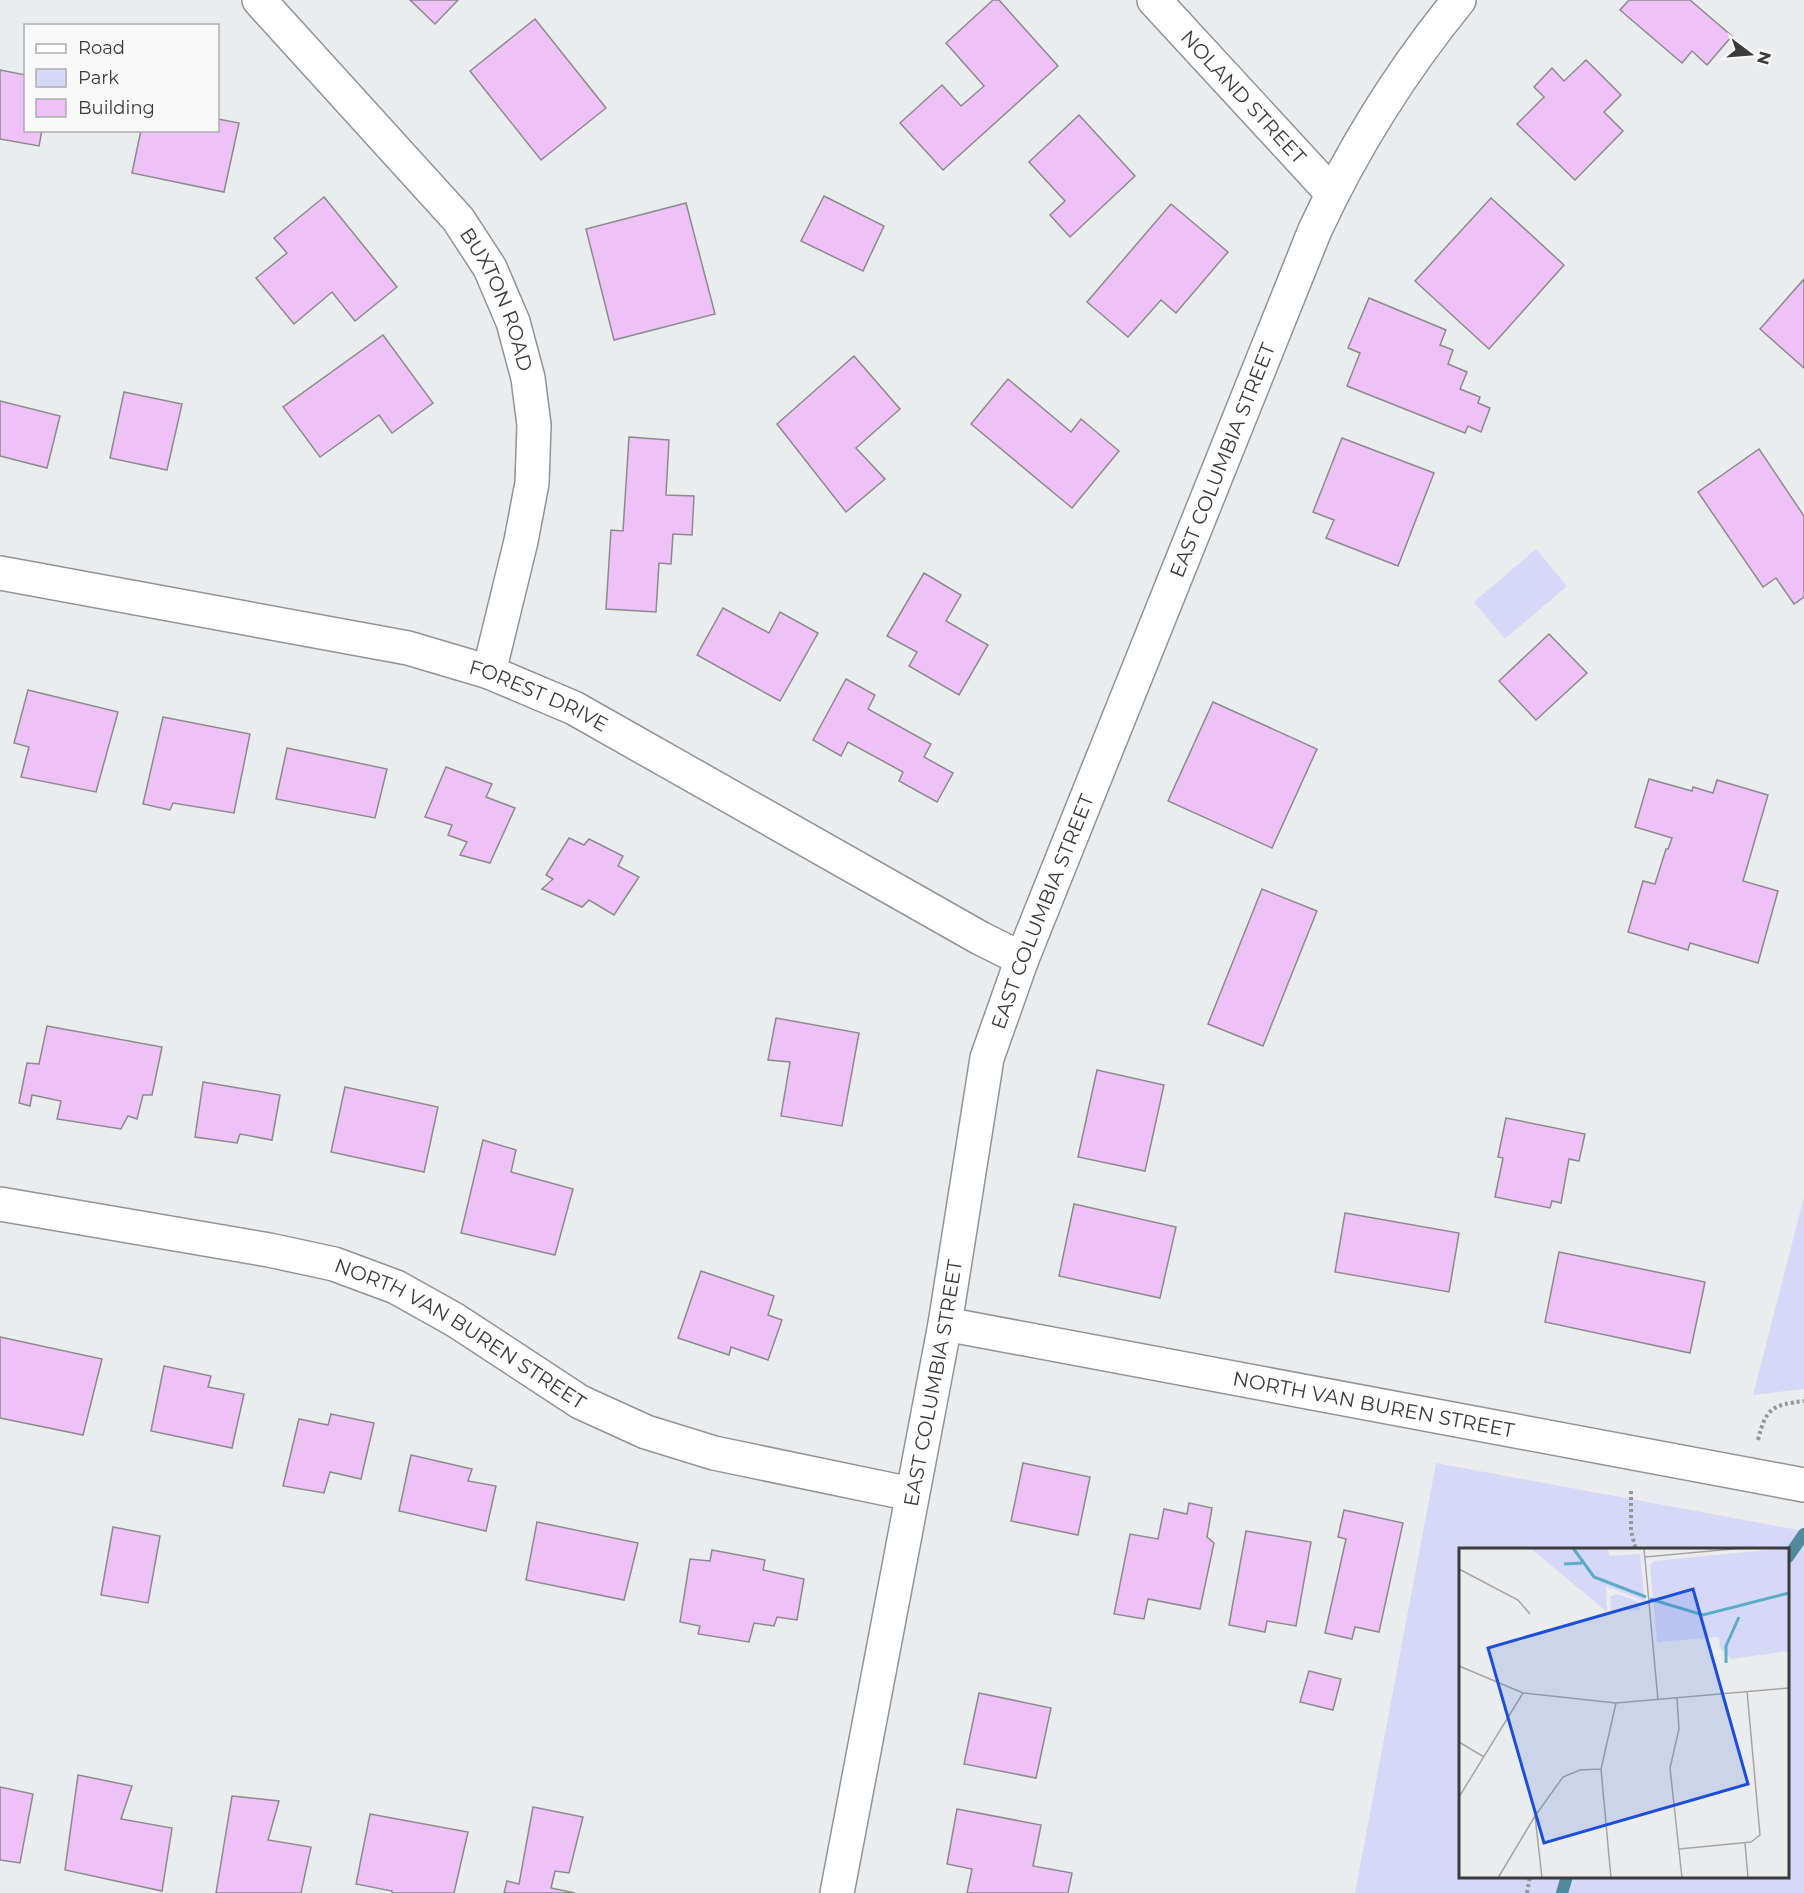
<svg xmlns="http://www.w3.org/2000/svg" width="1804" height="1893" font-family="Montserrat,sans-serif">
  <style>
    .green { fill: #d5d9f7; fill-rule: evenodd }
    .lines { fill: none; stroke-linecap: round; stroke-linejoin: round }
    .stream { stroke: #518a9d; stroke-width: 12 }
    .building { fill: #eec1f8; stroke: #8c8b8c; stroke-width: 1.5 }
    .street-casing { stroke: #929394; stroke-width: 36 }
    .secondary-casing { stroke: #929394; stroke-width: 36 }
    .path { stroke: #959697; stroke-width: 4; stroke-dasharray: 3 3; stroke-linecap: butt }
    .street { stroke: #fff; stroke-width: 33 }
    .secondary { stroke: #fff; stroke-width: 33 }
    .labels { text-anchor: middle; dominant-baseline: central; stroke-width: 4.5; stroke-linejoin: round; paint-order: stroke }
    .street-label { font-size: 20px; fill: #3b3b3c; stroke: #f9f9fa }
    .inset-river { fill: none; stroke: #5bacc6; stroke-width: 3 }
    .inset-road { fill: none; stroke: #a5a5a6; stroke-width: 1.5 }
    .view { fill: #1d4ed8; fill-opacity: 0.15; stroke: #1d4ed8; stroke-width: 3 }
    .inset-edge { fill: none; stroke: #3b3b3c; stroke-width: 3 }
  </style>
  <rect width="100%" height="100%" fill="#ebeced"/>
  <!-- green -->
  <g class="green">
    <path d="M1536,549l31,37 -62,53 -31,-37z"/>
    <path d="M1804,1197v192l-51,6z"/>
    <path d="M1436,1463l368,68v362h-449zM1460,1550h328v326h-328z"/>
  </g>
  <g class="lines">
    <!-- stream -->
    <g class="stream">
      <path d="M1788,1557l16,-23"/>
      <path d="M1562,1893l5,-17"/>
    </g>
  </g>
  <!-- building -->
  <g class="building">
    <path d="M410,0h48l-23,24z"/>
    <path d="M993,0h6l59,66 -115,104 -43,-47 42,-38 19,21 23,-20 -38,-43z"/>
    <path d="M1629,0h61l42,36 -25,29 -15,-14 -10,12 -62,-53z"/>
    <path d="M535,19l71,89 -65,52 -71,-89z"/>
    <path d="M1586,60l35,35 -17,17 19,19 -48,49 -58,-56 27,-27 -10,-10 18,-19 12,13z"/>
    <path d="M0,70l26,5v55h16l-3,16 -39,-7z"/>
    <path d="M1079,115l56,61 -65,61 -20,-22 15,-14 -36,-39z"/>
    <path d="M218,119l21,4 -15,69 -92,-19 9,-43h77z"/>
    <path d="M824,196l60,30 -21,45 -62,-30z"/>
    <path d="M324,197l73,90 -42,34 -23,-29 -38,32 -38,-46 31,-25 -13,-15z"/>
    <path d="M1491,198l73,67 -75,84 -74,-68z"/>
    <path d="M686,203l29,111 -101,26 -28,-111z"/>
    <path d="M1171,204l57,48 -52,61 -15,-13 -33,37 -41,-35z"/>
    <path d="M1804,279v89l-44,-39z"/>
    <path d="M1369,298l77,32 -6,15 13,5 -5,14 19,8 -7,17 20,8 -2,6 12,5 -9,24 -13,-6 -3,7 -118,-47 13,-33 -12,-5z"/>
    <path d="M383,335l50,68 -41,30 -13,-18 -59,42 -37,-50z"/>
    <path d="M854,356l46,53 -44,39 29,31 -39,33 -69,-88z"/>
    <path d="M1008,379l63,53 10,-13 38,32 -47,57 -101,-84z"/>
    <path d="M124,392l58,12 -15,66 -57,-12z"/>
    <path d="M0,401l60,15 -13,52 -47,-12z"/>
    <path d="M629,437l40,3 -3,55 28,1 -2,39 -19,-1 -2,30 -12,-1 -3,49 -50,-3 5,-79 12,1z"/>
    <path d="M1342,438l92,35 -36,93 -72,-28 8,-18 -21,-8z"/>
    <path d="M1759,449l45,67v81l-10,7 -18,-26 -13,9 -65,-95z"/>
    <path d="M924,573l37,22 -15,26 42,24 -29,50 -50,-29 8,-14 -30,-16z"/>
    <path d="M723,608l46,25 11,-21 38,21 -38,68 -83,-46z"/>
    <path d="M1549,634l38,39 -51,47 -37,-39z"/>
    <path d="M846,679l29,16 -7,14 63,35 -7,13 29,16 -16,29 -38,-21 4,-9 -55,-30 -7,14 -28,-16z"/>
    <path d="M28,690l90,22 -22,80 -75,-15 8,-30 -15,-4z"/>
    <path d="M1213,702l104,47 -45,99 -104,-47z"/>
    <path d="M163,717l87,17 -16,79 -61,-10 -3,7 -27,-6z"/>
    <path d="M287,748l100,21 -12,49 -99,-19z"/>
    <path d="M446,767l46,17 -6,13 29,11 -25,55 -30,-8 7,-13 -19,-7 4,-10 -27,-8z"/>
    <path d="M1649,779l43,12 1,-4 20,6 4,-13 51,15 -25,86 35,10 -20,72 -68,-20 -2,7 -60,-18 15,-51 12,3 11,-35h2l4,-11 -37,-11z"/>
    <path d="M569,838l15,7 5,-6 34,17 -5,10 21,11 -25,38 -25,-15 -7,7 -40,-18 11,-10 -7,-4z"/>
    <path d="M1262,889l55,22 -54,135 -55,-22z"/>
    <path d="M776,1018l83,15 -17,93 -61,-10 9,-54 -22,-2z"/>
    <path d="M47,1026l115,21 -10,48h-9l-6,24 -9,-3 -7,13 -64,-10 4,-18 -29,-6 -2,11 -11,-3 8,-40 12,1z"/>
    <path d="M1097,1070l67,15 -19,86 -67,-14z"/>
    <path d="M203,1082l77,13 -8,45 -32,-6 -3,9 -42,-6z"/>
    <path d="M345,1087l93,20 -14,65 -93,-20z"/>
    <path d="M1506,1118l79,16 -6,27 -10,-2 -8,44 -9,-2 -2,7 -55,-11 8,-39 -5,-1z"/>
    <path d="M483,1140l33,10 -5,22 62,17 -18,66 -94,-22z"/>
    <path d="M1074,1204l102,23 -16,71 -101,-22z"/>
    <path d="M1345,1213l114,20 -10,59 -114,-20z"/>
    <path d="M1559,1252l146,30 -15,71 -145,-31z"/>
    <path d="M701,1271l73,25 -6,19 14,5 -14,40 -37,-13 -2,8 -51,-17z"/>
    <path d="M0,1337l102,22 -19,76 -83,-17z"/>
    <path d="M164,1366l47,10 -3,11 36,7 -12,54 -81,-17z"/>
    <path d="M331,1414l43,9 -13,56 -31,-7 -6,21 -41,-7 16,-67 29,6z"/>
    <path d="M411,1455l61,14 -4,12 28,5 -10,45 -87,-20z"/>
    <path d="M1023,1463l67,14 -12,58 -67,-14z"/>
    <path d="M1189,1503l23,5 -5,29 7,6 -14,66 -52,-10 -4,20 -30,-5 16,-80 28,5 6,-30 23,5z"/>
    <path d="M1344,1510l59,13 -24,109 -24,-5 -3,12 -27,-6 21,-94 -8,-2z"/>
    <path d="M537,1522l101,21 -14,57 -98,-20z"/>
    <path d="M113,1527l47,9 -12,67 -47,-8z"/>
    <path d="M1246,1531l65,11 -15,84 -29,-5 -2,11 -36,-7z"/>
    <path d="M712,1550l53,10 -2,10 41,9 -7,41 -20,-3 -3,9 -20,-3 -5,19 -51,-8 2,-8 -20,-4 10,-63 20,2z"/>
    <path d="M1309,1671l32,8 -8,31 -33,-8z"/>
    <path d="M979,1693l72,15 -15,70 -72,-14z"/>
    <path d="M78,1775l54,11 -11,33 51,9 -10,63 -97,-21z"/>
    <path d="M0,1787l33,7 -13,69 -20,-3z"/>
    <path d="M232,1796l47,5 -11,39 43,7 -10,46h-85z"/>
    <path d="M533,1807l50,10 -14,56 -14,-2 -4,17 24,5h-71l3,-12 12,3z"/>
    <path d="M957,1809l84,16 -8,41 39,7 -4,20h-101l5,-24 -25,-5z"/>
    <path d="M370,1814l98,18 -14,61h-62v-2l-36,-7z"/>
  </g>
  <g class="lines">
    <!-- street casing -->
    <g class="street-casing">
      <g id="street">
        <path id="s1" d="M259,0l199,219 32,49 23,54 15,56 6,47 -2,58 -11,58 -32,131"/>
        <path id="s2" d="M1154,0l178,193"/>
        <path id="s3" d="M0,573l408,75 81,24 85,36 406,230 42,21"/>
        <path id="s4" d="M0,1204l269,46 65,14 62,23 59,33 125,82 66,30 68,21 197,41"/>
        <path id="s5" d="M945,1324l859,161"/>
      </g>
    </g>
    <!-- secondary casing -->
    <g class="secondary-casing">
      <g id="secondary">
        <path id="s6" d="M837,1893l108,-569 42,-266 35,-99 293,-729c38,-82 87,-160 144,-230"/>
      </g>
    </g>
    <!-- path -->
    <g class="path">
      <path d="M1758,1440c8,-32 14,-35 46,-39"/>
      <path d="M1631,1491v40l5,19"/>
      <path d="M1527,1893l3,-17"/>
    </g>
    <!-- street -->
    <use href="#street" class="street"/>
    <!-- secondary -->
    <use href="#secondary" class="secondary"/>
  </g>
  <g class="labels">
    <!-- street labels -->
    <g class="street-label">
      <text stroke="none"><textPath href="#s2" startOffset="132">NOLAND STREET</textPath></text>
      <text stroke="none"><textPath href="#s1" startOffset="386">BUXTON ROAD</textPath></text>
      <text stroke="none"><textPath href="#s6" startOffset="1491">EAST COLUMBIA STREET</textPath></text>
      <text stroke="none"><textPath href="#s3" startOffset="554">FOREST DRIVE</textPath></text>
      <text stroke="none"><textPath href="#s6" startOffset="1005">EAST COLUMBIA STREET</textPath></text>
      <text stroke="none"><textPath href="#s4" startOffset="484">NORTH VAN BUREN STREET</textPath></text>
      <text stroke="none"><textPath href="#s6" startOffset="519">EAST COLUMBIA STREET</textPath></text>
      <text stroke="none"><textPath href="#s5" startOffset="436">NORTH VAN BUREN STREET</textPath></text>
    </g>
  </g>
  <!-- overview -->
  <g transform="translate(1459 1548)">
    <rect width="330" height="330" fill="#ebeced"/>
    <path d="M71,0h78l1,8 31,-2 5,47 -39,-15 1,26zM330,0v103l-58,8 -11,-11 -1,-11 -62,5 -7,-77 4,-4zM157,46l21,7 3,9 -29,1 -1,-14z" fill="#d5d9f7"/>
    <path class="inset-river" d="M114,0l21,29 52,20M105,16l18,-1M191,51l53,16 86,-22M267,115v-17l13,-29"/>
    <path class="inset-road" d="M185,0l14,152M186,9l98,-9M0,21l59,31 12,14M0,118l64,27 93,10 173,-15M218,150l2,31 -9,39 12,110M0,194l25,15M0,249l64,-104M286,295l3,35M220,301l72,-7 9,-7 -13,-144M39,330l37,-62M83,330l-7,-62 28,-39 17,-7 21,-1M152,330l-10,-109 15,-66"/>
    <path class="view" d="M234,41l55,195 -204,59 -56,-195z"/>
    <rect width="330" height="330" class="inset-edge"/>
  </g>
  <!-- legend -->
  <rect x="24" y="24" width="195" height="108" fill="#f9f9fa" stroke="#adadae" stroke-width="1.5"/>
  <rect x="36" y="44" width="30" height="9" fill="#ffffff" stroke="#adadae" stroke-width="1.5"/>
  <text x="78" y="54" font-size="18" fill="#3b3b3c">Road</text>
  <rect x="36" y="69" width="30" height="18" fill="#d5d9f7" stroke="#adadae" stroke-width="1.5"/>
  <text x="78" y="84" font-size="18" fill="#3b3b3c">Park</text>
  <rect x="36" y="99" width="30" height="18" fill="#eec1f8" stroke="#adadae" stroke-width="1.5"/>
  <text x="78" y="114" font-size="18" fill="#3b3b3c">Building</text>
  <!-- north arrow -->
  <g transform="translate(1750 54) rotate(106)" stroke="#f9f9fa" stroke-width="4.5" paint-order="stroke">
  <path d="M0-4.5L10 22L0 15L-10 22Z" fill="#3b3b3c"/>
  <text y="-9" font-size="16" font-weight="bold" text-anchor="middle" fill="#3b3b3c">N</text>
  </g>
</svg>
